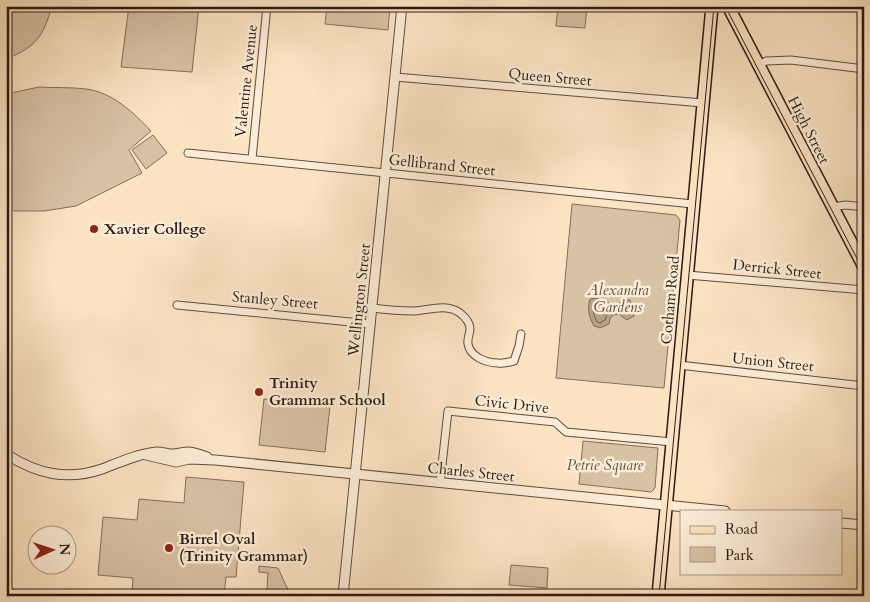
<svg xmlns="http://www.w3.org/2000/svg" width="870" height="602" font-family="Cardo,serif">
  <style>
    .green { fill: #d8c2a5; stroke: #826e5b }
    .water { fill: #b5a086; stroke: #7e6b57 }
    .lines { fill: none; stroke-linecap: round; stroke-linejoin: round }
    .shore { stroke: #705e4c; stroke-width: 1 }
    .minor-casing { stroke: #5f4d3e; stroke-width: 9 }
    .tertiary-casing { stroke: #5f4d3e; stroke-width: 11 }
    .primary-casing { stroke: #2b1b11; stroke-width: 14 }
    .minor { stroke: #fdedd8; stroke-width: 7 }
    .tertiary { stroke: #fdedd8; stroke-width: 9 }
    .primary { stroke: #fce4c3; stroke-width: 11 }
    .tram { stroke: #2b1b11; stroke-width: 1 }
    .poi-dot { fill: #8f2418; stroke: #fdedd8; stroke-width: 2 }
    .labels { text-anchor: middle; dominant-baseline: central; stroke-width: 5; stroke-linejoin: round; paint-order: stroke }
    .street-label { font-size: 15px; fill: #2b1b11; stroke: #fdedd8 }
    .poi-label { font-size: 15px; font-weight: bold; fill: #2b1b11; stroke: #fdedd8; text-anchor: start }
    .park-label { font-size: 15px; font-style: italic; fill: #5f4d3d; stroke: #fdedd8 }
  </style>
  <rect width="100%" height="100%" fill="#fce4c3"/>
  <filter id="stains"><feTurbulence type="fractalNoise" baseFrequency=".004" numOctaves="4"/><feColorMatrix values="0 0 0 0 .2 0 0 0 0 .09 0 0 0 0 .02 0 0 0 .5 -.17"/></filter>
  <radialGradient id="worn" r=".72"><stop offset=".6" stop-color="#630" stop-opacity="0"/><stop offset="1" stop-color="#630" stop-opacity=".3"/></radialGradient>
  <!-- green -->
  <g class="green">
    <path d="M6,6h46c-9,31 -16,41 -46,53z"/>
    <path d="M129,6h70l-7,66 -71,-5z"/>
    <path d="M327,6h63l-2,24 -63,-6z"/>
    <path d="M558,6h29l-2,22 -29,-2z"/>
    <path d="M39,87c15,1 32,0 47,2 26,3 48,24 65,42l-22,19 13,23 -66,33 -32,5h-29l-9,-2v-115z"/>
    <path d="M153,135l14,18 -21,16 -14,-19z"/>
    <path d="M572,204l104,11 4,5 -16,168 -108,-10z"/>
    <path d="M264,399l66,7 -5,46 -66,-7z"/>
    <path d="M583,441l75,7 -3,40 -4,4 -72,-8z"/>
    <path d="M186,477l58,5 -8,95h-10l-2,19h-45l-47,-4 1,-14 -35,-3 5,-58 34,3 2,-21 45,4z"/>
    <path d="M511,565l37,3 -1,20 -38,-3z"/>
    <path d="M259,566l19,2 11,24h6l1,4h-14l-1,-2 -7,-1v3h-4v-6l-3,-1 1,-16 -9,-1z"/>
  </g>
  <!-- water -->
  <path class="water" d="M596,298l12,4 4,6 5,-1 3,-5 7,-2h3l4,16 -7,4 -3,-2 -5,-4 -6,1 -3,4 -1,5 -9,4 -6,-2c-5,-9 -7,-17 -4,-27z"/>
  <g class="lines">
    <!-- shore -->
    <path class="shore" d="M596,303l8,3 4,6 -3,8 -5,3 -3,-1c-3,-5 -5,-12 -3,-18z"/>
    <!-- minor casing -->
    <g class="minor-casing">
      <g id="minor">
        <path d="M759,65l7,-4 25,-1 73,9"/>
        <path d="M395,77l308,26"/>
        <path d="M188,153l505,51"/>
        <path d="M252,159l15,-153"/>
        <path d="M832,207l14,-2 18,2"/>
        <path d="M687,275l177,15"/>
        <path d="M177,305l194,19"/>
        <path d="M372,308c15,2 28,3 43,3 15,-1 31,-8 45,2 5,4 10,9 10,16 0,5 -3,9 -2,15 2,13 19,19 30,19 5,1 11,-1 16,-2l5,-15 2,-12"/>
        <path d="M679,365l185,21"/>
        <path d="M440,483l8,-72 107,11 11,10 106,10"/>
        <path d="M6,593l29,3"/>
      </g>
    </g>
    <!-- tertiary casing -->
    <g class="tertiary-casing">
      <g id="tertiary">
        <path d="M6,454c31,20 61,27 96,15 18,-7 36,-15 55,-17 6,0 11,2 16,2 5,0 10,-2 15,-2 6,0 13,3 19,5"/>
        <path d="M146,455l30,7 13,-3 26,1 510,51"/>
        <path d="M841,523l23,2"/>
        <path d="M343,596l59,-590"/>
      </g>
    </g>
    <!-- primary casing -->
    <g class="primary-casing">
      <g id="primary">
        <path d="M728,6l136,261"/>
        <path d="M658,596l54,-590"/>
      </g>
    </g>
    <!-- minor -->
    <use href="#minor" class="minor"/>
    <!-- tertiary -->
    <use href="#tertiary" class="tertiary"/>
    <!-- primary -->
    <use href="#primary" class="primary"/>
    <!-- tram -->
    <g class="tram">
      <path d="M725,6l139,266"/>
      <path d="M659,596l55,-590"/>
    </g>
  </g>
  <!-- markers -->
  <g class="poi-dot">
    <circle cx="94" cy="229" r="5"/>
    <circle cx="259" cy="392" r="5"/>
    <circle cx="169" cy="548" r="5"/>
  </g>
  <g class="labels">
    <!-- street labels -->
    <g class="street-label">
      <text transform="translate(550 77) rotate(5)">Queen Street</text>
      <text transform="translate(246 81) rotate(-84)">Valentine Avenue</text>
      <text transform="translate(809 130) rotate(63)">High Street</text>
      <text transform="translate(442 165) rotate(6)">Gellibrand Street</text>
      <text transform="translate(777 269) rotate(6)">Derrick Street</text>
      <text transform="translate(275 300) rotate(5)">Stanley Street</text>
      <text transform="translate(359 300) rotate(-84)">Wellington Street</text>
      <text transform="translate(670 300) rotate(-85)">Cotham Road</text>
      <text transform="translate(773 362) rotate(6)">Union Street</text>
      <text transform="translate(512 404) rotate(6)">Civic Drive</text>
      <text transform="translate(471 472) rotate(6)">Charles Street</text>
    </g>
    <!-- poi labels -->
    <g class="poi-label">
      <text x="104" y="229">Xavier College</text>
      <text x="269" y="383">Trinity<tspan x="269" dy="17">Grammar School</tspan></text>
      <text x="179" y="539">Birrel Oval<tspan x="179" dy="17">(Trinity Grammar)</tspan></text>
    </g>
    <!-- park labels -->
    <g class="park-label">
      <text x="618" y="290">Alexandra<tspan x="618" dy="17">Gardens</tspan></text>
      <text x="605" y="465">Petrie Square</text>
    </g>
  </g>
  <!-- margin -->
  <rect width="870" height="602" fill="none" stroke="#fce4c3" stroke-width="25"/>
  <rect x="8" y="8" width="855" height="587" fill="none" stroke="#2b1b11" stroke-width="2.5"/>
  <rect x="12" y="12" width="845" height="577" fill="none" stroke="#2b1b11"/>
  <!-- legend -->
  <rect x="680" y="510" width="162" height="65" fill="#fdedd8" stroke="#a99988"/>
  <rect x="690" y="526" width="25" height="8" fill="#fce4c3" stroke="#a99988"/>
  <text x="725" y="534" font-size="15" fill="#2b1b11">Road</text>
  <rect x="690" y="547" width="25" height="15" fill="#d8c2a5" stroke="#a99988"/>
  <text x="725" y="560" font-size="15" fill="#2b1b11">Park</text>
  <!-- north arrow -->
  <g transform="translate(52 550) rotate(87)"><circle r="24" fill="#fdedd8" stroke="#a99988"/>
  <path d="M0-4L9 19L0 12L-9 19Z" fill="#8f2418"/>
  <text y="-8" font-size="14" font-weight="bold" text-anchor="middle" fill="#2b1b11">N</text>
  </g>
  <rect width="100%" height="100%" filter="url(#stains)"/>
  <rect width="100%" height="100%" fill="url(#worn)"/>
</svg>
